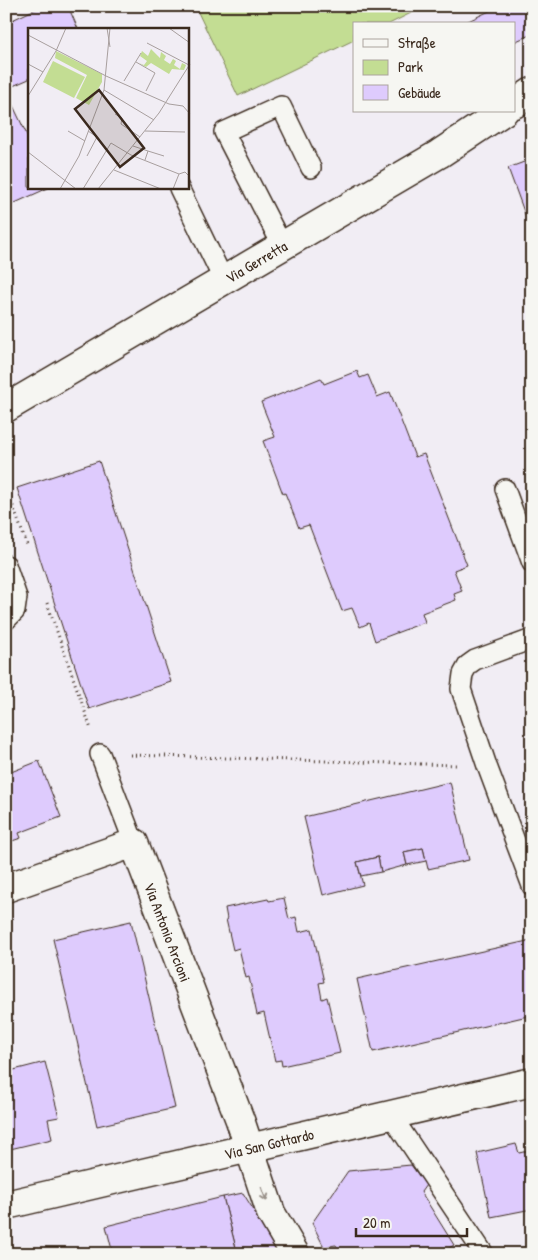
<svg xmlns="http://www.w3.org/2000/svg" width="538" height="1260" font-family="'Patrick Hand',sans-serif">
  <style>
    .green { fill: #c3dd93; stroke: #7f8458 }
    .building { fill: #decbfd; stroke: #3b2a1e }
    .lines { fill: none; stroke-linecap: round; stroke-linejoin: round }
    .service-casing { stroke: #3b2a1e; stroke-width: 22 }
    .minor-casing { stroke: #3b2a1e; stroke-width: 31 }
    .primary-casing { stroke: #3b2a1e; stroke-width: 31 }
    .path { stroke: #3b2a1e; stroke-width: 3; stroke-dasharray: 1 4; stroke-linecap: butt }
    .service { stroke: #f6f6f2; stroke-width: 19 }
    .minor { stroke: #f6f6f2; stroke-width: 28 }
    .primary { stroke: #f6f6f2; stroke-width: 28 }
    .oneway { stroke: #989088 }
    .labels { text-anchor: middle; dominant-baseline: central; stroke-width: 4.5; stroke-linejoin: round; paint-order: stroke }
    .street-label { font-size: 15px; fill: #3b2a1e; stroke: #f6f6f2 }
    .inset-road { fill: none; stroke: #a89f9e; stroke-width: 1 }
    .view { fill: #3b2a1e; fill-opacity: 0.15; stroke: #3b2a1e; stroke-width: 2.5 }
    .inset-edge { fill: none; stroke: #3b2a1e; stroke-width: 2.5 }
  </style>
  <rect width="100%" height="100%" fill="#f1edf4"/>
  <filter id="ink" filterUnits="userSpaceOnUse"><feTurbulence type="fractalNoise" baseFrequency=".02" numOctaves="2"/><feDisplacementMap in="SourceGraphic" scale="10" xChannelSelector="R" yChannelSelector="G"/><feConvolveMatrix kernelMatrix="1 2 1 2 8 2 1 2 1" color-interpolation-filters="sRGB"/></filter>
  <g filter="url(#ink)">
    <!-- green -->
    <path class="green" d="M195,6h230l-36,18h-35v16l-116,56z"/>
    <!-- building -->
    <g class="building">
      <path d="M42,6h26l10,23h-49v50l-23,10v-66z"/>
      <path d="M500,6h32v20l-2,1 2,7 -18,8v-18h-52z"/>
      <path d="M6,91l22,46 1,-1v52h19l-42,19z"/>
      <path d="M532,159v68l-2,1 -22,-60z"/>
      <path d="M357,371l3,7 8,-3 9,22 13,-5 25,65 9,-3 43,111 -13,5 8,21 -8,3 2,6 -34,13 3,9 -50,19 -6,-18 -9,4 -8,-19 -10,3 -33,-86 -10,3 -14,-35 -2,1 -20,-53 12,-4 -14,-35 60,-24 3,6z"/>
      <path d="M99,461l72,221 -82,27 -72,-221z"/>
      <path d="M39,761l22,56 -42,16 2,5 -15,5v-69z"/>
      <path d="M450,782l19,78 -41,9 -5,-21 -19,4 3,13 -26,7 -3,-15 -21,5 6,23 -40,10 -19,-78z"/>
      <path d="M423,848l3,13 -19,4 -3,-13z"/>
      <path d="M378,857l3,15 -20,4 -4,-14z"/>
      <path d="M284,898l5,21 7,-2 3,15 13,-3 12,53 -5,1 3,16 5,-2 13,56 -58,13 -1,-6 -6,1 -11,-48 -7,2 -8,-38 -3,1 -7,-30 -6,2 -7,-31h1l-2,-11 43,-9 1,2z"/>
      <path d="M131,921l44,187 -78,18 -44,-187z"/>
      <path d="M532,940v75l-159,37 -16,-73z"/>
      <path d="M45,1062l14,55 -11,2 4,20 -46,11v-78z"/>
      <path d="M516,1144l3,9 13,-3v59l-41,8 -14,-64z"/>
      <path d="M411,1165l15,20 -5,7 33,53 -14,9h-99l-5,-9 -12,2 -12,-24 36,-52z"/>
      <path d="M243,1193l38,61h-51l7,-2 -14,-55z"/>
      <path d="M223,1197l14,55 -7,2h-117l-7,-28z"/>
    </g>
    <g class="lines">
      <!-- service casing -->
      <g class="service-casing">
        <g id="service">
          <path d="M179,188l45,93"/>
          <path d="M283,247l-59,-115 57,-26 30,62"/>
          <path d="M505,489l27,74"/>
          <path d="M6,565l11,32 -2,14 -9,9"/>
          <path d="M532,639l-57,21 -7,5 -5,9 -2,15 26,77 45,120"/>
          <path d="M100,754l34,89"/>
          <path d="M391,1115l93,139"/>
        </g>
      </g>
      <!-- minor casing -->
      <g class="minor-casing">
        <g id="minor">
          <path d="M514,104l18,-12"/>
          <path id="s1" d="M6,408l433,-254 65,-43"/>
          <path id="s2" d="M6,888l128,-45 106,277 31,93 24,41"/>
        </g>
      </g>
      <!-- primary casing -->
      <g class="primary-casing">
        <g id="primary">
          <path id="s3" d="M6,1205l526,-123"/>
        </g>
      </g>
      <!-- path -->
      <g class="path">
        <path d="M6,487l21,58"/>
        <path d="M47,603l44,126"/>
        <path d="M130,755l326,10"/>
      </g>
      <!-- service -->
      <use href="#service" class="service"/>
      <!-- minor -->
      <use href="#minor" class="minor"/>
      <!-- primary -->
      <use href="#primary" class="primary"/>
    </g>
    <!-- one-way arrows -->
    <defs><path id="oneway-shaft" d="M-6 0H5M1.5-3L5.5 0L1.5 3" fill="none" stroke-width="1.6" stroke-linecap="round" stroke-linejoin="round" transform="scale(1.25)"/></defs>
    <use class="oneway" href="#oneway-shaft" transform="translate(264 1194) rotate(71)"/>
  </g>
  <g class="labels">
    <!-- street labels -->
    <g class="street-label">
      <text stroke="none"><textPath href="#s1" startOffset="290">Via Gerretta</textPath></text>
      <text stroke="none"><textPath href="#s2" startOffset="231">Via Antonio Arcioni</textPath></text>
      <text stroke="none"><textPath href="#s3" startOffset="270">Via San Gottardo</textPath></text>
    </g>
  </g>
  <!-- overview -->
  <g transform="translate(28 28)">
    <rect width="161" height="161" fill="#f1edf4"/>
    <path d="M123,21l9,9 1,-6 5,4 -2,4 6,4 3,-5 3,2 -2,4 6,4 2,-6 4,2 -2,5 -12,-1 -3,5 -18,-11 -5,4 -7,-4 5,2 3,-4 -7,-5 2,-5 6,5zM28,23l46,23v8l-13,23 -13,-7 11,-23 -32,-17zM25,33l32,16 -11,21 -31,-16z" fill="#c3dd93"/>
    <path class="inset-road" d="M79,0l3,19M141,0l21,15M0,7l78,41 63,28 14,2 7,8M119,15l42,22M108,34l19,11 -9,18M0,36l15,8M96,53l17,-28M76,62l50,30M0,68l28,-45 10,-23M87,86l7,4 -1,6 19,13M40,103l17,10M117,103l40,1M105,118l15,5 -3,9M120,123l16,5M0,124l48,37M59,128l10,-19 -9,-6M86,142l47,19M32,161l19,-33 25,-66 6,-62M55,161l28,-46 20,12 48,19 6,-2 5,5M70,161l61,-76 31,-49M145,161l6,-15"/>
    <path class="view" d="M71,62l45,58 -24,19 -45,-58z"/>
    <rect width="161" height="161" class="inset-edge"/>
  </g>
  <!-- margin -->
  <rect width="538" height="1260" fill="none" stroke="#f6f6f2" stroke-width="25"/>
  <rect x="12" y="12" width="513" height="1235" fill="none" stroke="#3b2a1e" stroke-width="2" filter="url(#ink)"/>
  <!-- legend -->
  <rect x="353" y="22" width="162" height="90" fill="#f6f6f2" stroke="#aba49d"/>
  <rect x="363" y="39" width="25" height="8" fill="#f6f6f2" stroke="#aba49d"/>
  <text x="398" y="48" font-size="15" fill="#3b2a1e">Straße</text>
  <rect x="363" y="60" width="25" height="15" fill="#c3dd93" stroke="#aba49d"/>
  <text x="398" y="72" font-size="15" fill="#3b2a1e">Park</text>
  <rect x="363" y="85" width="25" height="15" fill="#decbfd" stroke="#aba49d"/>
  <text x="398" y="98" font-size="15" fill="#3b2a1e">Gebäude</text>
  <!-- scale -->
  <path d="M356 1228v8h111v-8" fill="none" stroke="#3b2a1e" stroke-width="2.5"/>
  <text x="363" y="1228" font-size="15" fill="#3b2a1e" stroke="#f6f6f2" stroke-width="4" paint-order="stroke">20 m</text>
</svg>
